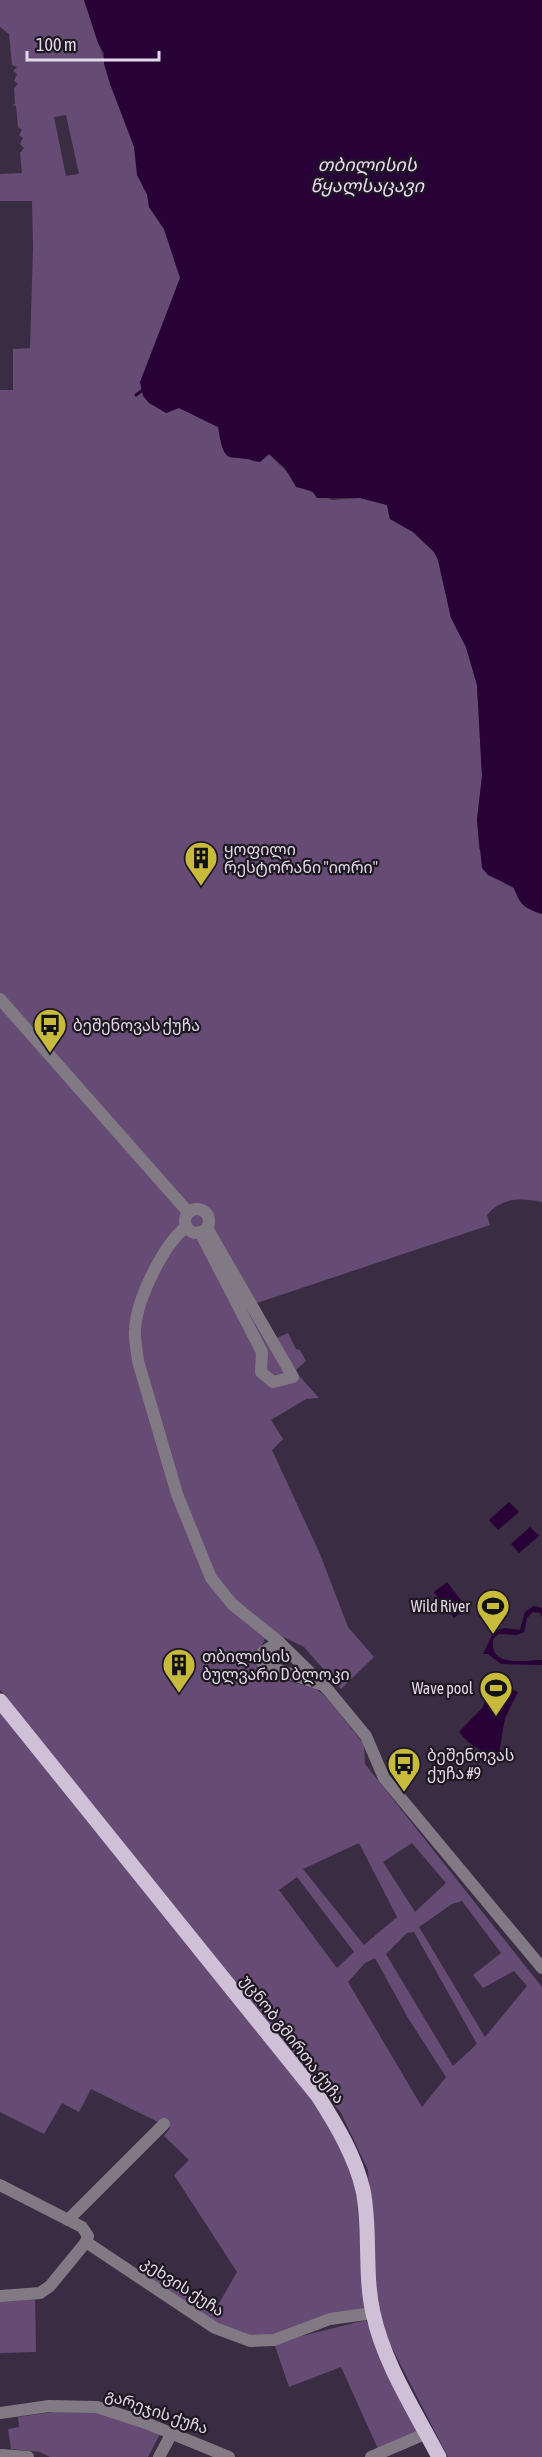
<svg xmlns="http://www.w3.org/2000/svg" width="542" height="2457" font-family="'Asap Condensed','Noto Sans Georgian',sans-serif">
  <style>
    .green { fill: #664c74; fill-rule: evenodd }
    .water { fill: #280137 }
    .lines { fill: none; stroke-linecap: round; stroke-linejoin: round }
    .stream { stroke: #280137; stroke-width: 3 }
    .minor { stroke: #817a85; stroke-width: 12 }
    .major { stroke: #cfc0d7; stroke-width: 15 }
    .labels { text-anchor: middle; dominant-baseline: central; stroke-width: 4.5; stroke-linejoin: round; paint-order: stroke }
    .poi-label { font-size: 16px; fill: #e2d9e7; stroke: #1e1822; text-anchor: start }
    .street-label { font-size: 16px; fill: #e2d9e7; stroke: #1e1822 }
    .water-label { font-size: 18px; font-style: italic; fill: #eed8fb; stroke: #1e1822 }
  </style>
  <rect width="100%" height="100%" fill="#3a2c42"/>
  <!-- green -->
  <g class="green">
    <path d="M0,0h84l43,127 4,-1 12,62 4,6 2,13 15,22 17,49 -4,7 -11,128 13,-5 39,19 34,34 8,1 9,-8 35,35 28,11 28,-2 27,7 3,14 23,13 21,20 4,8 13,58 15,29 11,38 5,91 -5,44 2,29 26,35 11,5c2,16 12,20 26,25v288c-20,-4 -41,-5 -55,13l3,10 -233,78 20,35 11,-5 8,16 4,1 6,11 -11,10 24,27 -13,1 -35,21 12,19 -11,11 48,104 28,73 26,30 -33,32 -37,-42 -27,-13 -12,5 -8,16 7,16 5,4 47,14 9,7 39,48 1,20 177,223v470h-94l-59,-115 -13,-42 -8,-130 -27,-57 -341,-423v-1300h13v-41l17,-1 3,-100 -1,-47h-32v-27l22,-1 -2,-20 4,-5 -4,-4 3,-6 -4,-3 3,-5 -4,-3 -2,-21 -4,-1 3,-1 -1,-16 4,-4 -4,-3 3,-7 -4,-3 4,-4 -5,-2 -3,-31 -9,-7zM66,115l13,59 -13,2 -12,-59zM359,1843l38,74 -33,28 -61,-76zM412,1843l34,40 -31,29 -32,-50zM297,1877l57,75 -17,16 -58,-78zM462,1901l39,52 -28,22 10,13 31,-17 13,15 -42,51 -66,-110 33,-23zM414,1932l63,112 -24,22 -67,-112 21,-21zM375,1958l33,60 38,59 -24,30 -74,-125 17,-19z"/>
    <path d="M0,1711l300,369 41,68 15,42 10,120c-35,10 -76,29 -113,27 -30,-2 -83,-44 -109,-61l4,-7 65,45 24,-42 -63,-97 15,-15 -25,-24 6,-8 -79,-39 -12,23 -17,-9 -18,31 -44,-22z"/>
    <path d="M35,2295l1,57 -36,1v-55z"/>
    <path d="M366,2320l54,111 -41,20 -38,-84 -52,20 -15,-44z"/>
    <path d="M75,2409l22,1 64,22 -13,25h-98l-10,-5 -29,-3 -3,-20 11,-2 -1,-10z"/>
  </g>
  <!-- water -->
  <g class="water">
    <path d="M84,0h458v914c-22,-7 -21,-11 -29,-27l-25,-12 -6,-7 -5,-48 5,-44 -5,-91 -11,-38 -15,-29 -13,-58 -4,-8 -21,-20 -23,-13 -3,-14 -27,-7h-43l-5,-7 -16,-4 -11,-19 -16,-14 -9,8c-32,-10 -35,8 -42,-35l-39,-19 -13,5 -17,-10 -6,-7 -3,-14 40,-104 -16,-49 -15,-22 -2,-13 -10,-19 -3,-28 -24,-63 -6,-20v-11l-6,-10z"/>
    <path d="M509,1502l10,10 -21,18 -9,-10z"/>
    <path d="M530,1527l9,9 -20,17 -8,-9z"/>
    <path d="M447,1582l20,26 -13,10 -20,-26z"/>
    <path d="M534,1606l8,2v9l-2,-4 -7,-1 -6,6 -3,14 -7,3 -18,-1c-5,3 -7,6 -6,12 1,21 35,14 49,14v5l-41,-1 -13,-10h-5l11,-23 11,-3 15,2 5,-18z"/>
    <path d="M495,1681l23,11 -13,26 -6,35c-19,0 -28,-7 -40,-21l23,-24z"/>
  </g>
  <g class="lines">
    <!-- stream -->
    <path class="stream" d="M136,395l8,-6"/>
    <!-- minor -->
    <g class="minor">
      <path d="M0,999l188,213"/>
      <circle cx="197" cy="1221" r="12"/>
      <path d="M186,1227c-23,18 -49,72 -51,102 -1,10 2,22 3,32l39,133 34,84 21,26 47,38 49,48 38,46 18,42 158,190"/>
      <path d="M200,1232l62,120 -1,20 12,10 20,-5 -86,-149"/>
      <path d="M279,1642l-16,10 -2,7 3,6 56,19"/>
      <path d="M0,2185l82,42 6,9 -2,6"/>
      <path d="M68,2220l96,-96"/>
      <path d="M86,2242l129,86 35,13 24,-1 56,-21 43,-6"/>
      <path d="M0,2296l40,-3 10,-7 36,-44"/>
      <path d="M0,2413l49,-7 48,1 49,16 83,34"/>
      <path d="M2,2455l26,2"/>
      <path d="M159,2457l13,-24"/>
      <path d="M371,2457l56,-24"/>
    </g>
    <!-- major -->
    <path class="major" d="M0,1701l318,395c19,30 37,60 45,94 8,40 1,83 10,123 11,51 42,98 66,144"/>
  </g>
  <!-- icons -->
  <defs>
    <g id="building-pin" transform="scale(1.725)"><path d="M0 17L-7.5 6A9.5 9.5 0 1 1 7.5 6Z" fill="#c8bb3b" stroke="#1e1822"/><path d="M-4-6H4V6H1V3H-1V6H-4ZM-2.5-4.3h1.7v1.8h-1.7ZM.8-4.3h1.7v1.8H.8ZM-2.5-1h1.7V.8h-1.7ZM.8-1h1.7V.8H.8Z" fill="#111"/></g>
    <g id="bus-pin" transform="scale(1.725)"><path d="M0 17L-7.5 6A9.5 9.5 0 1 1 7.5 6Z" fill="#c8bb3b" stroke="#1e1822"/><path d="M-5-6H5V4H4V6H2V4H-2V6H-4V4H-5ZM-3.5-4V0h7V-4ZM-3.5 1.2v1.5H-2V1.2ZM2 1.2v1.5H3.5V1.2Z" fill="#111"/></g>
    <g id="stadium-pin" transform="scale(1.725)"><path d="M0 17L-7.5 6A9.5 9.5 0 1 1 7.5 6Z" fill="#c8bb3b" stroke="#1e1822"/><path d="M0-5a6.5 5 0 1 0 0 10a6.5 5 0 1 0 0-10ZM-3.5-1.8h7v3.6h-7Z" fill="#111"/></g>
  </defs>
  <g fill-rule="evenodd">
    <use href="#building-pin" x="201" y="858"/>
    <use href="#bus-pin" x="50" y="1025"/>
    <use href="#stadium-pin" x="493" y="1606"/>
    <use href="#building-pin" x="179" y="1665"/>
    <use href="#stadium-pin" x="496" y="1688"/>
    <use href="#bus-pin" x="404" y="1764"/>
  </g>
  <g class="labels">
    <!-- poi labels -->
    <g class="poi-label">
      <text x="224" y="849">ყოფილი<tspan x="224" dy="18">რესტორანი "იორი"</tspan></text>
      <text x="73" y="1025">ბეშენოვას ქუჩა</text>
      <text x="470" y="1606" text-anchor="end">Wild River</text>
      <text x="202" y="1656">თბილისის<tspan x="202" dy="18">ბულვარი D ბლოკი</tspan></text>
      <text x="473" y="1688" text-anchor="end">Wave pool</text>
      <text x="427" y="1755">ბეშენოვას<tspan x="427" dy="18">ქუჩა #9</tspan></text>
    </g>
    <!-- street labels -->
    <g class="street-label">
      <text transform="translate(293 2039) rotate(52)">უცნობ გმირთა ქუჩა</text>
      <text transform="translate(183 2286) rotate(33)">კეხვის ქუჩა</text>
      <text transform="translate(157 2411) rotate(19)">გარეჯის ქუჩა</text>
    </g>
    <!-- water labels -->
    <g class="water-label">
      <text x="367" y="164">თბილისის<tspan x="367" dy="21">წყალსაცავი</tspan></text>
    </g>
  </g>
  <!-- scale -->
  <path d="M27 51v9h132v-9" fill="none" stroke="#e2d9e7" stroke-width="3"/>
  <text x="36" y="51" font-size="18" fill="#e2d9e7" stroke="#1e1822" stroke-width="4.5" paint-order="stroke">100 m</text>
</svg>
